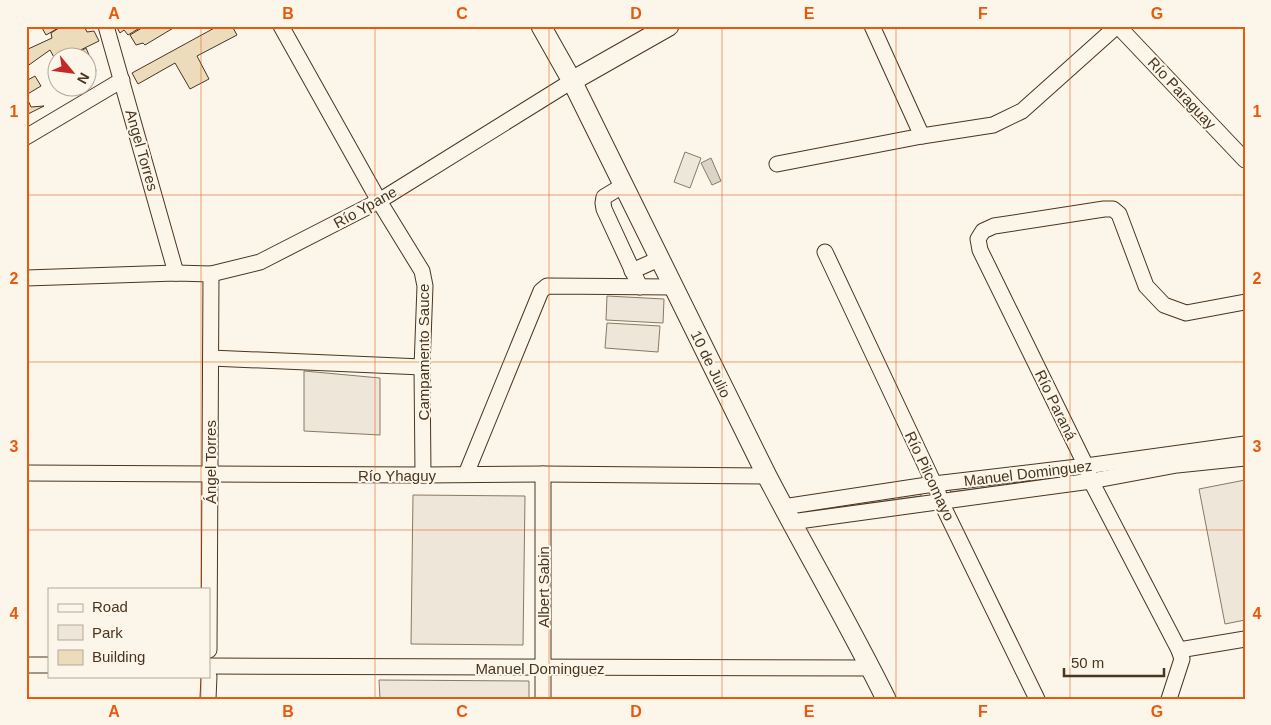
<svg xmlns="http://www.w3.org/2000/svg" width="1271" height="725" font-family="Arial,sans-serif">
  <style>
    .green { fill: #ede6d9; stroke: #887966 }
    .water { fill: #dcd4c6; stroke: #887966 }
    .building { fill: #ecdcbc; stroke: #4a3520 }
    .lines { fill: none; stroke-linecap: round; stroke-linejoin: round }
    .minor-casing { stroke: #4a3520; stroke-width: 17 }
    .major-casing { stroke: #4a3520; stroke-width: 21 }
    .minor { stroke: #fbf6e9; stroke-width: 15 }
    .major { stroke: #fbf6e9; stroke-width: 19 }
    .grid { fill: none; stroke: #e8590c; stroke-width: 1; stroke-opacity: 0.55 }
    .labels { text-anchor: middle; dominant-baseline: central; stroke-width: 4; stroke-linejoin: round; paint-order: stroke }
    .street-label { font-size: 15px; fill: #4a3520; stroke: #fbf6e9 }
    .neatline { fill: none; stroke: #e8590c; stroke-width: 2 }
    .grid-label { font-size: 16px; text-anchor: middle; font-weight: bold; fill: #e8590c }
  </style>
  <rect width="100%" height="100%" fill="#fbf6e9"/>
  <!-- green -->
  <g class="green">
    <path d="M685,152l16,6 -11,30 -16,-6z"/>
    <path d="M607,296l57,3 -1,24 -57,-3z"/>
    <path d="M607,323l53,3 -2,26 -53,-4z"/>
    <path d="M304,371l76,7v57l-76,-4z"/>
    <path d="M1076,475l-125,17 -1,-1v-2z"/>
    <path d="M1245,480v140l-20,4 -26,-135z"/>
    <path d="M920,493l1,2v1l-117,16 -1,-1z"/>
    <path d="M413,495l112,1 -2,149 -112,-1z"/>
    <path d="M379,680l150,1v18h-149z"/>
  </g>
  <!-- water -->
  <path class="water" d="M711,158l10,23 -9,4 -11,-22z"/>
  <!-- building -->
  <g class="building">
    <path d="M41,26h21l-16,9z"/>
    <path d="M62,26h22l3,6 7,-1 5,10 -35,17h-6v2l-2,1 -6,-11 -24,17v-17l26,-12 -1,-5z"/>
    <path d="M116,26h27l-15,9 -4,-5 -4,3z"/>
    <path d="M145,26h29l1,1 -30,18 -2,-2 -7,2 -6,-10z"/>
    <path d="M218,26h14l5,9 -40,21 12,23 -19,10 -15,-26 -37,21 -6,-11z"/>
    <path d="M86,48l10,23 -8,6v-19h-18z"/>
    <path d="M35,76l6,10 -15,9v-14z"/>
    <path d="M26,96l5,11 13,-1 -18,9z"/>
  </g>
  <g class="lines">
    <!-- minor casing -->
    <g class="minor-casing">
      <g id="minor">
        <path d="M106,26l70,247"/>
        <path d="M281,26l98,175 43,70 3,15 -3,81 1,108"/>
        <path d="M872,26l50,110"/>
        <path d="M1118,26l127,134"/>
        <path d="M26,137l96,-57"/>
        <path d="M777,164l145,-28 71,-11 29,-14 95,-85"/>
        <path d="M624,185l-20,12 -1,6 1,6 36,78"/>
        <path d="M825,252l113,240 2,8 97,199"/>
        <path d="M632,271l27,-12"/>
        <path d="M26,278l150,-5 35,1 49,-12 119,-61 193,-120"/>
        <path d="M211,358l211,9"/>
        <path d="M26,473l397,2 120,-1 224,2"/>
        <path d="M466,474l75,-183 6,-5 127,1"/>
        <path d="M783,507l151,-23 152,-18 159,-22"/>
        <path d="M791,522l300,-41 86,-16 68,-7"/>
        <path d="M209,650l2,-376"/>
        <path d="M1179,650l66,-11"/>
        <path d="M26,665h23"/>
        <path d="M209,666l662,2"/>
        <path d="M208,699l1,-23"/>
        <path d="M543,699v-225"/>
        <path d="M1169,699l13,-40 -3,-9 -88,-169 -5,-15 -106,-216 -2,-11 5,-8 11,-5 110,-17h9l6,5 27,72 18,19 22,8 59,-11"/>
      </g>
    </g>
    <!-- major casing -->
    <g class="major-casing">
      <g id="major">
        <path d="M541,26l31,55 195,395c39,75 82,148 119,223"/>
        <path d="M572,81l97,-55"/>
      </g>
    </g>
    <!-- minor -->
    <use href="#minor" class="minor"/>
    <!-- major -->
    <use href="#major" class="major"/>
  </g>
  <!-- grid -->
  <path class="grid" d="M201,26v563M375,26v673M549,26v673M722,26v673M896,26v673M1070,26v673M26,195h1219M26,362h1219M26,530h1219M201,676v23"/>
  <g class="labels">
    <!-- street labels -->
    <g class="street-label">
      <text transform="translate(1182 93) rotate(47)">Río Paraguay</text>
      <text transform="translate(142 150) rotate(74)">Angel Torres</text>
      <text transform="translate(365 207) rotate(-29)">Río Ypane</text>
      <text transform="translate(423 352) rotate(-90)">Campamento Sauce</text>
      <text transform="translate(711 364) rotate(64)">10 de Julio</text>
      <text transform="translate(1056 405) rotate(64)">Río Paraná</text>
      <text transform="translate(210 462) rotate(-90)">Ángel Torres</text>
      <text transform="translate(1028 473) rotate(-7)">Manuel Dominguez</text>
      <text x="397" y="475">Río Yhaguy</text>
      <text transform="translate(930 476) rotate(65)">Río Pilcomayo</text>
      <text transform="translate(543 587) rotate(-90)">Albert Sabin</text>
      <text x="540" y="668">Manuel Dominguez</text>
    </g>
  </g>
  <!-- border -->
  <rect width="1271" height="725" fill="none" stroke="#fbf6e9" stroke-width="55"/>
  <!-- legend -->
  <rect x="48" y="588" width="162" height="90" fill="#fbf6e9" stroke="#b4a999"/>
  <rect x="58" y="604" width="25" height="8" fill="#fbf6e9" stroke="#b4a999"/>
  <text x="92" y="612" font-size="15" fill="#4a3520">Road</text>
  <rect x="58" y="625" width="25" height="15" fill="#ede6d9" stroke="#b4a999"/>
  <text x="92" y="638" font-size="15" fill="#4a3520">Park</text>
  <rect x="58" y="650" width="25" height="15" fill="#ecdcbc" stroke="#b4a999"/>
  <text x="92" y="662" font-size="15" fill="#4a3520">Building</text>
  <!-- north arrow -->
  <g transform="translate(72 72) rotate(119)"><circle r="24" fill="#fbf6e9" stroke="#b4a999"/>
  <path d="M0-4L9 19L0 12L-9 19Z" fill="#c62828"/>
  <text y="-8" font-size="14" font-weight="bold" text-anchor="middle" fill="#4a3520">N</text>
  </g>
  <!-- scale -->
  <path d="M1064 668v8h100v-8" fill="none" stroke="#4a3520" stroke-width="2.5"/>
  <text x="1071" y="668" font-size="15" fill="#4a3520" stroke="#fbf6e9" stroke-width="4" paint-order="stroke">50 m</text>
  <rect x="28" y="28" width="1216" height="670" class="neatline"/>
  <g class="grid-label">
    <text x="114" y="19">A</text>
    <text x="288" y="19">B</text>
    <text x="462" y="19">C</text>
    <text x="636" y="19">D</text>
    <text x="809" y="19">E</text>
    <text x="983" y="19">F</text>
    <text x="1157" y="19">G</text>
    <text x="14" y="117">1</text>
    <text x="1257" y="117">1</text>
    <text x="14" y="284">2</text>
    <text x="1257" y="284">2</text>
    <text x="14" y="452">3</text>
    <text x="1257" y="452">3</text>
    <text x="14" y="619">4</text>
    <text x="1257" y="619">4</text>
    <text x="114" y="717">A</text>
    <text x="288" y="717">B</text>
    <text x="462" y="717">C</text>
    <text x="636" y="717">D</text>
    <text x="809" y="717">E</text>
    <text x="983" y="717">F</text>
    <text x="1157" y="717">G</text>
  </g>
</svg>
